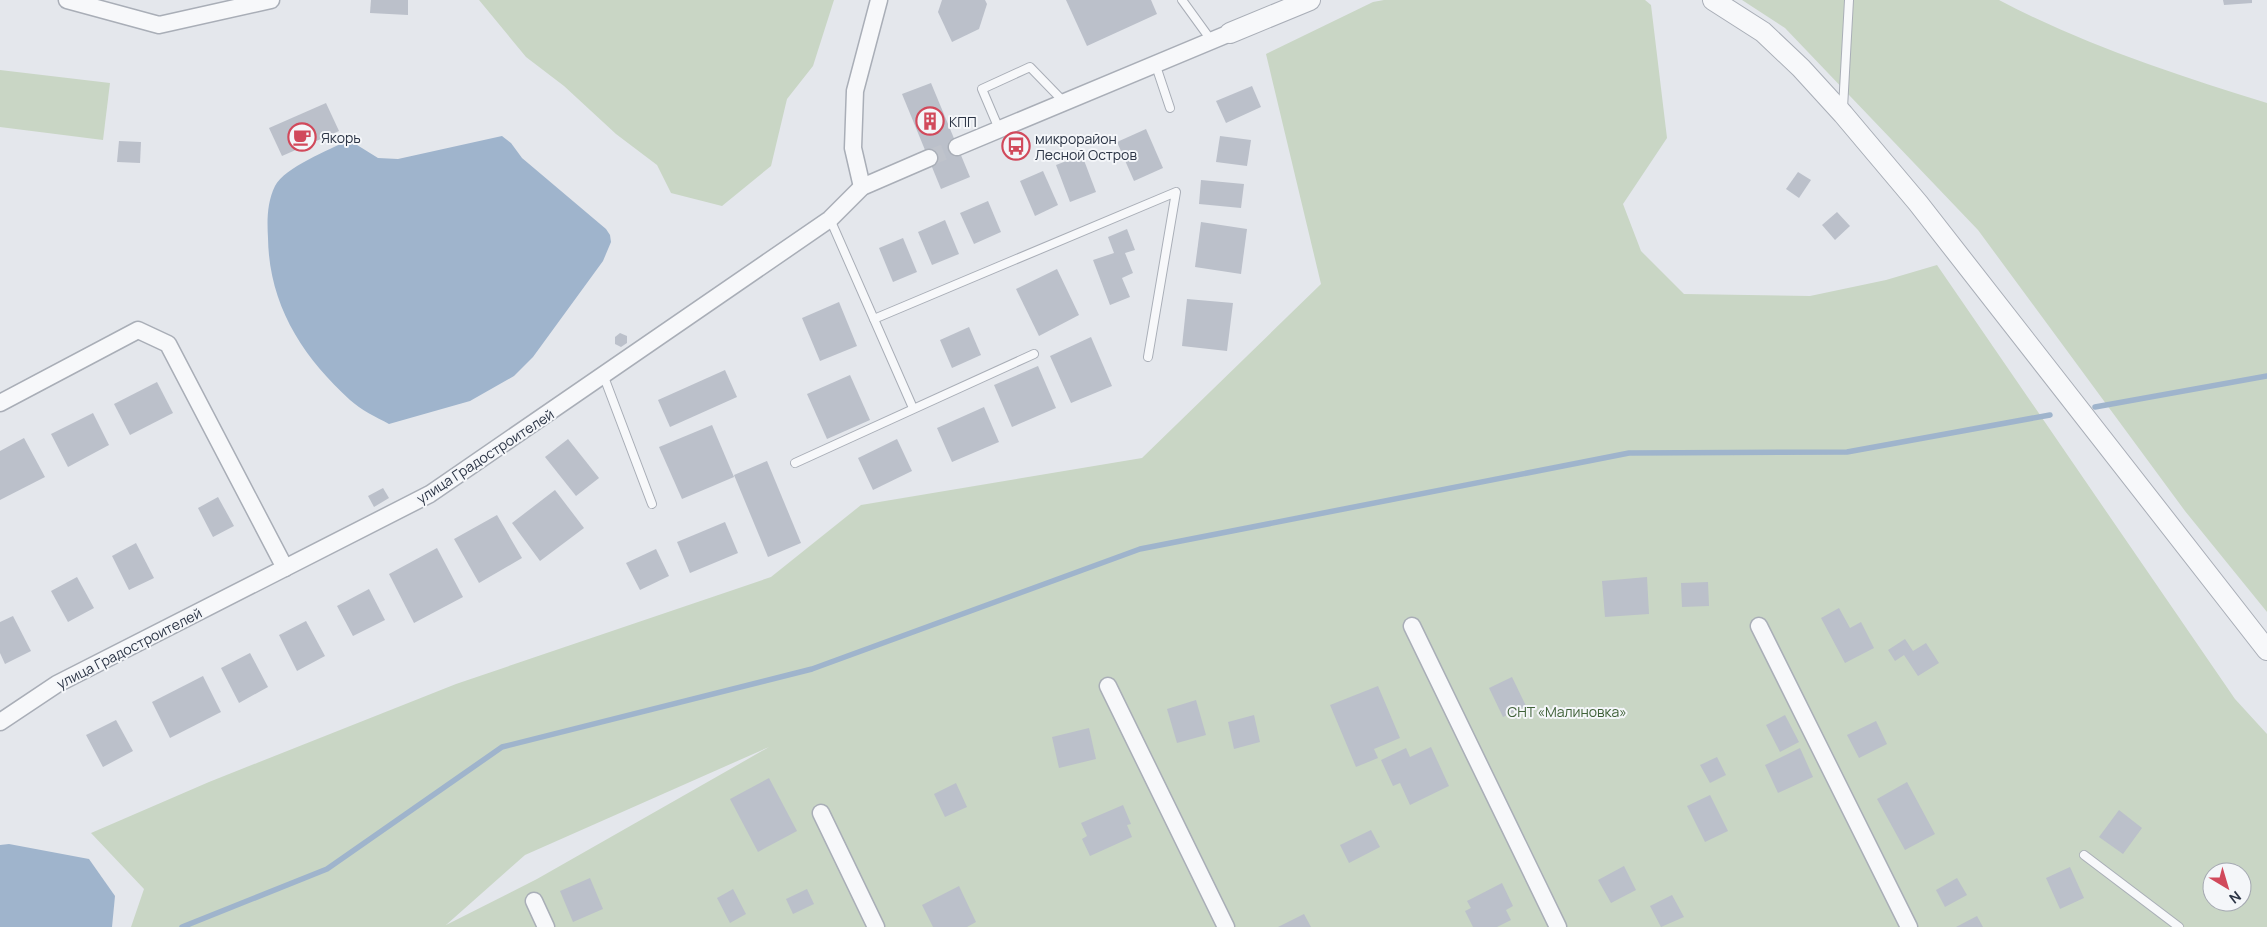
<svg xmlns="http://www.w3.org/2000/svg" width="2267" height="927" font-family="Manrope,sans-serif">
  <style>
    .green { fill: #c9d6c5; fill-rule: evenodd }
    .water { fill: #9fb4cc }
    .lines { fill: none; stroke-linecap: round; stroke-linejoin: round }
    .stream { stroke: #9fb4cc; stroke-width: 5.5 }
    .building { fill: #bbc0ca }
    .minor-tunnel { stroke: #bfc3cb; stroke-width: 16; stroke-dasharray: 16 8; stroke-linecap: butt }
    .service-casing { stroke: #a9aeb7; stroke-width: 10 }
    .minor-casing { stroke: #a9aeb7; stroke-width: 19 }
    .tertiary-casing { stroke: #a9aeb7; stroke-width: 22 }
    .service { stroke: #f7f8fa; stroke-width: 8 }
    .minor { stroke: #f7f8fa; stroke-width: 16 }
    .tertiary { stroke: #f7f8fa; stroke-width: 20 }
    .labels { text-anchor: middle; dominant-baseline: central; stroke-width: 4; stroke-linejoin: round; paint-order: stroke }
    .poi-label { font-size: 14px; fill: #2b3445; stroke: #f4f6f9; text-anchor: start }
    .street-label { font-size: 14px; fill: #2b3445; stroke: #f4f6f9 }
    .park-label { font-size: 14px; fill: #3f6138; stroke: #f4f6f9 }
  </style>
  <rect width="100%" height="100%" fill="#e4e7ec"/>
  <!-- green -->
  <g class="green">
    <path d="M479,0h355l-21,66 -26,33 -16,67 -49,40 -51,-13 -14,-28 -41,-31 -52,-48 -38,-29z"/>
    <path d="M1384,0h261l6,5 16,133 -44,66 18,47 43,43 126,2 76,-16 51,-15 298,434 32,35v193h-2136l13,-38 -53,-56 118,-51 247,-98 315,-107 90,-72 281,-47 179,-174 -55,-230 107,-52zM769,747l-232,132 -91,46 79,-70zM2212,872h30v30h-30z"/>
    <path d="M1742,0h257c85,45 177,75 268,103v509l-82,-101 -207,-281 -193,-202z"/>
    <path d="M0,70l110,13 -7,57 -103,-13z"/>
  </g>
  <!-- water -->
  <g class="water">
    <path d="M502,136l9,7 11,15 84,71 4,6 1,7 -8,19 -70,96 -19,19 -44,25 -81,23c-13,-7 -28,-14 -39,-24 -48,-44 -81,-95 -82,-162 -1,-17 -1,-36 7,-52 10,-19 54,-36 74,-46l29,18 20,1z"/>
    <path d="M9,844l80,15 26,37 -3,31h-112v-82z"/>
  </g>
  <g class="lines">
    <!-- stream -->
    <g class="stream">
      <path d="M2095,407l172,-31"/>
      <path d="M182,927l145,-58 175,-122 310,-78 328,-120 489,-96 218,-1 203,-37"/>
    </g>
  </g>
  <!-- building -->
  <g class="building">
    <path d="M371,0h37v15l-38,-2z"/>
    <path d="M942,0h43l2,4 -8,25 -27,13 -14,-30z"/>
    <path d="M1066,0h85l6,14 -70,32z"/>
    <path d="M2223,0h29v3l-28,2z"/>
    <path d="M931,83l39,94 -29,12 -39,-95z"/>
    <path d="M1252,86l9,21 -35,16 -10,-22z"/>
    <path d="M326,103l13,28 -57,25 -13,-28z"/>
    <path d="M1146,129l17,39 -29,13 -17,-39z"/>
    <path d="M1220,136l31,4 -4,26 -31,-4z"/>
    <path d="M119,141l22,1 -1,21 -23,-1z"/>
    <path d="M1082,155l14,37 -26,10 -14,-37z"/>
    <path d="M1043,171l15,34 -23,11 -15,-35z"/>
    <path d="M1798,172l13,8 -12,18 -13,-9z"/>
    <path d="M1201,180l43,4 -3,24 -42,-4z"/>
    <path d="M988,201l13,31 -27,12 -14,-31z"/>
    <path d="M1837,212l13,14 -15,14 -13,-15z"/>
    <path d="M945,220l14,34 -27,11 -14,-33z"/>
    <path d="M1201,222l46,7 -6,45 -46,-7z"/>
    <path d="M1127,229l8,21 -10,3 8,20 -11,5 8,19 -20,8 -17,-45 21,-7 -6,-16z"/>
    <path d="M903,238l14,34 -24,10 -14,-34z"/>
    <path d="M1057,269l22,46 -40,21 -23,-47z"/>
    <path d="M1187,299l46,4 -6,48 -45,-5z"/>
    <path d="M839,302l18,44 -37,15 -18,-43z"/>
    <path d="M969,327l12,28 -29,13 -12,-28z"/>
    <path d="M620,333l7,3v7l-6,4 -6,-3v-7z"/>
    <path d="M1091,337l21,49 -41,17 -21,-47z"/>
    <path d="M1038,366l18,42 -44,19 -18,-42z"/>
    <path d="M725,370l12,27 -67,30 -12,-27z"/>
    <path d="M850,375l20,45 -43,19 -20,-45z"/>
    <path d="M157,382l16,31 -43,22 -16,-31z"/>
    <path d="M984,407l15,35 -47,20 -15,-34z"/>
    <path d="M93,413l16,32 -41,22 -17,-33z"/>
    <path d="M712,425l22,52 -52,22 -23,-52z"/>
    <path d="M24,438l21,39 -45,23v-49z"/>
    <path d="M568,439l31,39 -23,18 -31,-39z"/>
    <path d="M897,439l15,32 -39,19 -15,-32z"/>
    <path d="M767,461l34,82 -33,14 -34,-82z"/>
    <path d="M383,488l6,10 -15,9 -6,-11z"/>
    <path d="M555,490l29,38 -44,33 -28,-38z"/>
    <path d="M218,497l16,29 -21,11 -15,-29z"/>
    <path d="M497,515l25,43 -43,25 -25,-44z"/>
    <path d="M725,522l13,31 -48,20 -13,-31z"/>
    <path d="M136,543l18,35 -25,12 -17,-34z"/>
    <path d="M437,548l26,49 -49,26 -25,-49z"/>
    <path d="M656,549l13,27 -29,14 -14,-27z"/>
    <path d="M77,577l17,31 -26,14 -17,-31z"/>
    <path d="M1647,577l2,37 -44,3 -3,-36z"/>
    <path d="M1708,582l1,24 -27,1 -1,-24z"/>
    <path d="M369,589l16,31 -32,16 -16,-30z"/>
    <path d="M1839,608l11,20 11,-6 13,26 -29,15 -24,-45z"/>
    <path d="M13,616l18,35 -26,13 -5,-11v-31z"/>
    <path d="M306,621l19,35 -28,15 -18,-36z"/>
    <path d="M1905,639l8,12 13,-8 13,20 -21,13 -14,-21 -9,6 -7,-11z"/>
    <path d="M250,653l18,34 -29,16 -18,-35z"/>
    <path d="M203,676l18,36 -51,26 -18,-36z"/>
    <path d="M1512,677l14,29 -23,11 -14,-29z"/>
    <path d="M1378,686l22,52 -26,11 4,9 -22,9 -26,-62z"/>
    <path d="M1196,700l10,35 -29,8 -10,-34z"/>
    <path d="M1254,715l6,27 -26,7 -6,-27z"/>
    <path d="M1785,715l14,27 -19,10 -14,-27z"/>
    <path d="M116,720l17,31 -30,16 -17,-32z"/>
    <path d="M1876,721l11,23 -28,14 -12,-23z"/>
    <path d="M1089,728l7,31 -37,9 -7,-31z"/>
    <path d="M1431,747l18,39 -39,19 -10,-22 -7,3 -12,-26 25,-12 4,9z"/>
    <path d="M1800,748l13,29 -35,16 -13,-28z"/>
    <path d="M1717,757l9,18 -16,8 -10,-18z"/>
    <path d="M769,778l28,53 -39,21 -28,-53z"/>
    <path d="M1907,782l28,52 -30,16 -28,-51z"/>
    <path d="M956,783l11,24 -22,10 -11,-23z"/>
    <path d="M1710,795l18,36 -23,11 -18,-36z"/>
    <path d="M1123,805l8,19 -4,1 5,12 -42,19 -8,-17 5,-3 -6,-13z"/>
    <path d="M2119,810l23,18 -19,26 -24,-17z"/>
    <path d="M1371,830l9,17 -31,16 -9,-18z"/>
    <path d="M1624,866l12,24 -25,13 -13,-23z"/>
    <path d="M2070,867l14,31 -24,11 -14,-31z"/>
    <path d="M590,878l13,31 -30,13 -13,-31z"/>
    <path d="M1957,878l10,17 -22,12 -9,-17z"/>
    <path d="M1502,883l11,23 -7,4 5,10 -14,7h-24l-8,-16 6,-3 -4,-7z"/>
    <path d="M959,886l17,36 -9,5h-34l-11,-22z"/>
    <path d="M733,889l13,25 -16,9 -13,-25z"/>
    <path d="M807,889l7,15 -21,10 -7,-15z"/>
    <path d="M1672,895l12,22 -23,10 -11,-21z"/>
    <path d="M1304,914l7,13h-33z"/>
    <path d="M1977,916l6,11h-27z"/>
  </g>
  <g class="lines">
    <!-- minor-tunnel -->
    <path class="minor-tunnel" d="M929,158l28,-11"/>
    <!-- service casing -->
    <g class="service-casing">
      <g id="service">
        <path d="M1182,0l29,40"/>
        <path d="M1155,63l15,45"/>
        <path d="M1843,108l6,-108"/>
        <path d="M999,129l-17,-40 48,-22 34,35"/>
        <path d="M830,219l83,189"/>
        <path d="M874,319l302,-127 -28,165"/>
        <path d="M604,377l48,127"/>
        <path d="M795,463l239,-109"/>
        <path d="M2084,855l95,72"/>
      </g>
    </g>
    <!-- minor casing -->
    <g class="minor-casing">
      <g id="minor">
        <path d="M67,0l92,25 112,-25"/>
        <path d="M957,147l273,-114"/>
        <path d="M862,187l-9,-39 2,-57 24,-91"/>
        <path d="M0,403l138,-73 30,14 117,224"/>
        <path d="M1412,626l146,301"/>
        <path d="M1759,626l150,301"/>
        <path d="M1108,686l118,241"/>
        <path d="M0,722l57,-38 373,-190 400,-275 32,-32 67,-29"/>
        <path d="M821,813l55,114"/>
        <path d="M534,901l12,26"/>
      </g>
    </g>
    <!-- tertiary casing -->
    <g class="tertiary-casing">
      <g id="tertiary">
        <path d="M1713,0l50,32 38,36 42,46 75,89 349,447"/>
        <path d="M1230,33l80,-33"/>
      </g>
    </g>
    <!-- service -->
    <use href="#service" class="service"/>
    <!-- minor -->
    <use href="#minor" class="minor"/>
    <!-- tertiary -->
    <use href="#tertiary" class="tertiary"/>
  </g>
  <!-- icons -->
  <defs>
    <g id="building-ring" transform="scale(1.4375)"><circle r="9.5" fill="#f4f6f9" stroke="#d1495b" stroke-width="1.5"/><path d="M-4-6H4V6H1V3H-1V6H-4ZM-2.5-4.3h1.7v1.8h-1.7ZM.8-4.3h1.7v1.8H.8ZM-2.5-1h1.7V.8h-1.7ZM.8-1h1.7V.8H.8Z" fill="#d1495b"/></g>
    <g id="cafe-ring" transform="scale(1.4375)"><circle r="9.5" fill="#f4f6f9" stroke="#d1495b" stroke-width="1.5"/><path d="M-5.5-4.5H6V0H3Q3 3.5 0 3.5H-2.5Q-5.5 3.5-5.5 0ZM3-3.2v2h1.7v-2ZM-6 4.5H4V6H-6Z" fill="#d1495b"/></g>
    <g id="bus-ring" transform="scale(1.4375)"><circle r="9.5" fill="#f4f6f9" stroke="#d1495b" stroke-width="1.5"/><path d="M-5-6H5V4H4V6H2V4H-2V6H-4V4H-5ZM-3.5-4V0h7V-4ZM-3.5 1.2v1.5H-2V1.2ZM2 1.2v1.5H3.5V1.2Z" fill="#d1495b"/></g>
  </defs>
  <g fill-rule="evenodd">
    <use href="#building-ring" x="930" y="121"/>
    <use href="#cafe-ring" x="302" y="137"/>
    <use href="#bus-ring" x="1016" y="146"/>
  </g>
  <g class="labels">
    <!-- poi labels -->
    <g class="poi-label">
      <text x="949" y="121">КПП</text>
      <text x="321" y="137">Якорь</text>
      <text x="1035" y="138">микрорайон<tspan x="1035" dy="16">Лесной Остров</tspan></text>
    </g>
    <!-- street labels -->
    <g class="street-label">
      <text transform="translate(485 456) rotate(-33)">улица Градостроителей</text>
      <text transform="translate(129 648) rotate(-27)">улица Градостроителей</text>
    </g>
    <!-- park labels -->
    <g class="park-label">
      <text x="1567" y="711">СНТ «Малиновка»</text>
    </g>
  </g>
  <!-- north arrow -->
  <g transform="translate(2227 887) rotate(142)"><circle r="24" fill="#f4f6f9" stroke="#a4a8b1"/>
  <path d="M0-4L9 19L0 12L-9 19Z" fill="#d1495b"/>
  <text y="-8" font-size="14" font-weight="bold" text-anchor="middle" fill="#2b3445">N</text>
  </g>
</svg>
